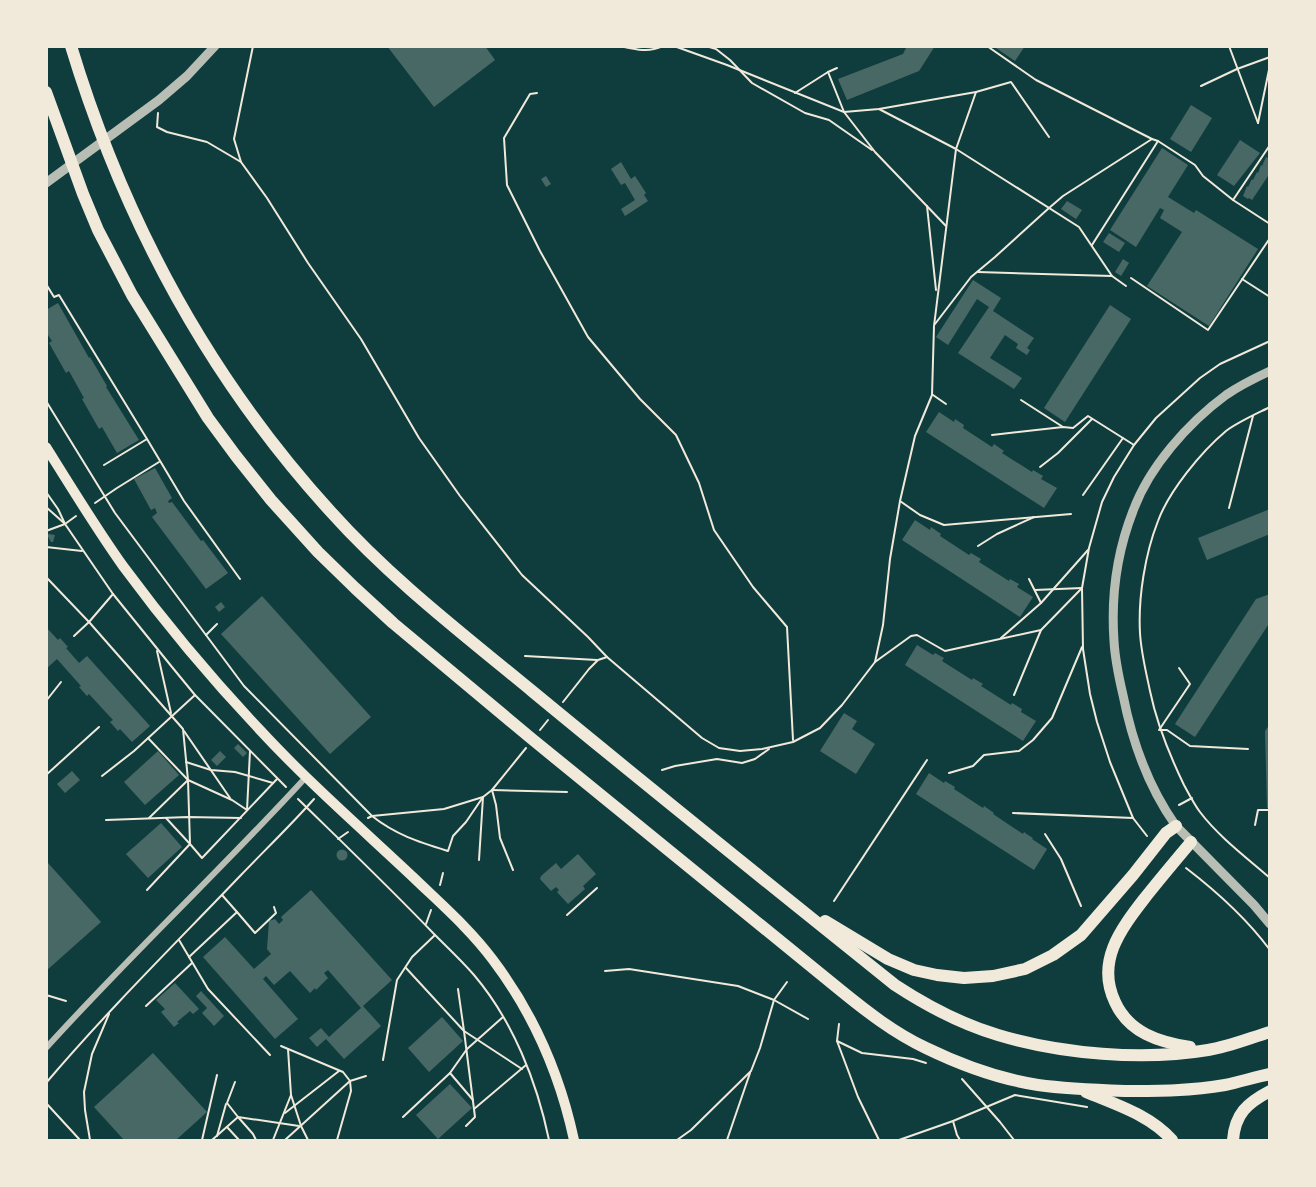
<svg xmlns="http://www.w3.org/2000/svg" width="1316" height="1187" font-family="Figtree,sans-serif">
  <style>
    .building { fill: #486865 }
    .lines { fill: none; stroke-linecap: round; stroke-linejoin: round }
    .path { stroke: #f1e9da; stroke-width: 2 }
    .minor { stroke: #b8beb3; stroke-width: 6 }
    .tertiary { stroke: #b8beb3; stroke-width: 9 }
    .secondary { stroke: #f1e9da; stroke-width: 10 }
    .primary { stroke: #f1e9da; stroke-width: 12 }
  </style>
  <rect width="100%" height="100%" fill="#0f3d3e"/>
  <!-- building -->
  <g class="building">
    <path d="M387,46h98l10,14 -61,47z"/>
    <path d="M907,46h28l-16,25 -72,29 -9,-21 65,-25z"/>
    <path d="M993,46h32l-10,15z"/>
    <path d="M1191,105l21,13 -21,34 -21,-13z"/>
    <path d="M1240,140l20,13 -26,33 -17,-11z"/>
    <path d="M1162,148l26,17 -20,32 26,16 2,-3 62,39 -49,77 -62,-40 35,-54 -22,-14 4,-8 -4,-2 -24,39 -26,-17z"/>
    <path d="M1266,157l4,2v14l-18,27 -3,-2 -1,1 -5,-3 4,-10 1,1 4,-8 1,1 4,-8 1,1 3,-8 1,1z"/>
    <path d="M621,162l10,17 4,-3 11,17 -2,2 4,6 -23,15 -4,-7 14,-9 -10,-17 -4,2 -10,-16z"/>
    <path d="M546,176l5,8 -5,3 -5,-8z"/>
    <path d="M1067,201l15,9 -6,9 -15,-10z"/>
    <path d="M1109,233l16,10 -6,9 -16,-10z"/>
    <path d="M1123,259l6,4 -8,13 -6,-4z"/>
    <path d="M973,280l28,18 -8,13 41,27 -7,10 3,2 -3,5 -11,-7 2,-4 -13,-9 -15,23 32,20 -8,11 -56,-36 31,-46 -12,-8 -29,46 -12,-8z"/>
    <path d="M58,303l31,55 1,-1 17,29 -1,1 33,53 -22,13 -15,-26 -3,2 -17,-30 2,-1 -15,-27 -3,2 -17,-30 3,-2 -6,-9v-22z"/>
    <path d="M1110,305l21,14 -66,103 -21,-14z"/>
    <path d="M939,412l15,10 1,-3 9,6 -1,3 29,19 2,-3 10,7 -2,2 30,19 1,-2 10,6 -2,3 16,9 -13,20 -118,-76z"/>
    <path d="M155,468l17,30 -4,3 1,2 3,-1 29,39 2,-1 25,33 -22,16 -54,-72 5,-4 -2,-5 -4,2 -17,-31z"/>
    <path d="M1270,509v25l-63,26 -9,-22z"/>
    <path d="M915,520l15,10 1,-3 10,7 -1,2 29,19 2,-2 10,6 -2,3 30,19 1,-2 9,5 -2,3 16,10 -13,20 -118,-77z"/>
    <path d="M49,534l6,1 -2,7h-2l-4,-7z"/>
    <path d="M1270,594v28l-75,115 -20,-13 81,-125z"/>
    <path d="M262,596l109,121 -41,37 -109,-120z"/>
    <path d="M221,602l4,5 -6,5 -4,-5z"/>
    <path d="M46,627l12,13 2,-2 8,9 -2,1 13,15 8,-7 63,70 -18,16 -12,-13 -2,2 -8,-9 3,-2 -24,-26 -2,2 -8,-9 2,-1 -24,-27 -11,10z"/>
    <path d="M917,645l16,10 2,-2 9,5 -2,3 30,19 1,-2 10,6 -2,2 30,19 1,-2 10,6 -1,3 15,9 -13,20 -118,-76z"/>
    <path d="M844,713l13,8 -5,8 23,15 -19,30 -36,-23z"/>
    <path d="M1270,724v84h-3l-2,-77z"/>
    <path d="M238,744l9,9 -4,4 -9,-9z"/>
    <path d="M158,751l21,24 -34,30 -21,-23z"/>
    <path d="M220,751l6,6 -9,9 -6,-6z"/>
    <path d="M72,771l8,9 -15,13 -8,-9z"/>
    <path d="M929,773l15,10 1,-2 10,6 -1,2 29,19 1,-2 10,7 -1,1 30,20 1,-2 4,3 5,3 -1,1 15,10 -13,21 -118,-76z"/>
    <path d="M161,823l21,24 -34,31 -22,-24z"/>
    <circle cx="342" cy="855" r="5.5"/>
    <path d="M578,854l18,20 -13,12 2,3 -17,15 -11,-12 2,-2 -3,-3 -5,4 -11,-12 1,-3 15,-13 5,6z"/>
    <path d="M48,863l53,59 -55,49v-107z"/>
    <path d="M311,890l81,90 -29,26 18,20 -37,33 -18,-20 -9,8 -8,-9 12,-10 8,9 32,-29 -33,-38 -4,3 4,5 -12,12 -1,-2 -5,5 -20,-22 -16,14 -8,-9 -3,3 35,40 -23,20 -72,-82 22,-20 29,32 17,-15 -4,-5 2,-28 6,-2 4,5 4,-4 -2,-3z"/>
    <path d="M175,983l24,26 -6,5 -3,-3 -13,11 2,1 -5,4 -13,-15 4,-3 -9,-9z"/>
    <path d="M201,991l23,25 -10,10 -12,-13 5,-5 -11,-12z"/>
    <path d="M442,1017l21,24 -34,31 -21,-24z"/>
    <path d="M153,1053l54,59 -31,28h-52l-30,-33z"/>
    <path d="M450,1084l22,24 -34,31 -22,-24z"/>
  </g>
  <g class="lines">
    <!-- path -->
    <g class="path">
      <path d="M253,46l-19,93 7,23 26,36 41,65 53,76 58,99 41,58 62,79 66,62 19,20"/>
      <path d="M617,46c19,2 27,8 46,0"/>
      <path d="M674,46l53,19 117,47 35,-3 97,-17 35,-10 38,55"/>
      <path d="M706,46l10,3 14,11 22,23 53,30 24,7 43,30"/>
      <path d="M987,46l49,34 116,59"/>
      <path d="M1229,46l29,77"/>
      <path d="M837,68l-9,4 16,40 31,40 71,74"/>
      <path d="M1201,86l36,-17 33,-12"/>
      <path d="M537,93l-7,1 -26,44 3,47 33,66 48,86 52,62 36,36 23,48 15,47 39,57 34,40 6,113"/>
      <path d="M795,93l33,-21"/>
      <path d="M879,109l77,40 123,78 33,49"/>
      <path d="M158,113l-1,14 10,5 40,10 34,20"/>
      <path d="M1258,123l12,-58"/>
      <path d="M1233,200l37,-55"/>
      <path d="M927,206l9,84"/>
      <path d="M1092,245l66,-104"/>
      <path d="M978,272l134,4 14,10"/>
      <path d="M1131,278l77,52 62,-92"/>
      <path d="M1242,279l28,18"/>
      <path d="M46,284l8,13 5,-2 88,144"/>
      <path d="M935,324l36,-47 24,-20 54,-49 14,-12 89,-57 6,2 37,24 8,11 30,24 37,24"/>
      <path d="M933,395l13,9"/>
      <path d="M1021,400l42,27"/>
      <path d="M46,401l69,112 129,173 128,130c24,19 47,26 76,35l5,-15 13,-14 17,-25"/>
      <path d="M1270,407c-14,7 -32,15 -44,24 -25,21 -57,60 -68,90 -13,33 -20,77 -18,112 1,19 6,39 10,58 7,34 19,63 34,94 5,9 10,19 16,27 18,24 47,46 70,66"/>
      <path d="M992,435l71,-8 10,1 15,-12 46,29"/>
      <path d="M104,465l43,-26 37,62 56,78"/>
      <path d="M1040,467l18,-14 34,-34"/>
      <path d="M46,492l12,17 7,15 48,70 59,73 23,28 91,92"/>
      <path d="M1083,495l40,-57"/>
      <path d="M900,501l20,14 24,10 127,-11"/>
      <path d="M95,503l22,-15 42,-26"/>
      <path d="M46,507l18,16"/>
      <path d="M1229,508l24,-92"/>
      <path d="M46,531l19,-7 11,-8"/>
      <path d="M978,546l19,-12 37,-17"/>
      <path d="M46,547l36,4"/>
      <path d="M46,577l43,45 94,107 5,51 2,64 12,14 75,-79"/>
      <path d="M1029,579l12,24"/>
      <path d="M1035,590l47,-2"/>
      <path d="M206,635l11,-11"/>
      <path d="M74,636l15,-14 24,-28"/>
      <path d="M1001,638l40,-35 47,-53"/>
      <path d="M157,651l14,62"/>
      <path d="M525,656l72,4"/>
      <path d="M875,662l8,-37 7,-66 10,-58 15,-65 17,-41 2,-69 22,-177 20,-57"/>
      <path d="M1014,695l27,-65 41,-42"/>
      <path d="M46,701l15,-19"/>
      <path d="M563,702l26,-33 9,-9 9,-3 95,81 17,10 21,3 22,-2 31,-7 27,-14 22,-23 33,-43 36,-26 6,-1 28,16 96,-21"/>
      <path d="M540,730l8,-10"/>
      <path d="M1159,730l31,-46 -11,-16"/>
      <path d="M1160,730h7l23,16 58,3"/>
      <path d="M184,731l46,67"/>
      <path d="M148,738l40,42 44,20 15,10"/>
      <path d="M186,762l25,8 24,2 38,11"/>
      <path d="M662,770l13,-4 42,-7 25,4 13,-4 14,-10"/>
      <path d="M949,773l24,-7 11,-11 35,-4 14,-11 19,-22 30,-71"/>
      <path d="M46,775l53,-48"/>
      <path d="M102,776l32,-25 61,-56"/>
      <path d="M492,790l4,15 4,33 13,32"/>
      <path d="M492,790l75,2"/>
      <path d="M298,799c46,45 93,90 137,136 13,13 27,26 39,40 39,46 63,107 75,165"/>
      <path d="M1179,805l13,-7"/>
      <path d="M247,810l3,-59"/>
      <path d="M1013,813l120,5"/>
      <path d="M149,818l39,-38"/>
      <path d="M368,818l4,-2 72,-7 39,-12 9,-7 34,-42"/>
      <path d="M106,820l82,-3 53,1"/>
      <path d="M1255,825l3,-15h12"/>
      <path d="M1045,834l16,25 20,47"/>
      <path d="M1147,836l-14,-18 -23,-56 -13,-40 -7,-28 -7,-45 -1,-61 7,-40 13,-46 12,-25 20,-32 22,-27 44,-40 20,-14 50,-23"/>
      <path d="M338,839l10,-7"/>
      <path d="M479,860l4,-63"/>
      <path d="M1186,868c30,23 61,51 84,82"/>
      <path d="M440,885l3,-12"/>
      <path d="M147,890l43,-46 -24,-26"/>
      <path d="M222,895l15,17"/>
      <path d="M834,901l93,-141"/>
      <path d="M567,915l30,-27"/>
      <path d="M426,924l5,-14"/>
      <path d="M179,940l29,49 62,66"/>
      <path d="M189,957l48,-45 18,21 21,-20 -2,-6"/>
      <path d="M406,968l58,63 11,86 -9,9"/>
      <path d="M605,971l24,-2 109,17 36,14 34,19"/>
      <path d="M458,989l6,42 58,38"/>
      <path d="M46,995l20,6"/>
      <path d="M146,1006l46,-43"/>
      <path d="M839,1024l-2,17 21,56 21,43"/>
      <path d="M837,1041l25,12 51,6 13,4"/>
      <path d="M281,1046l62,26 7,9 1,10 -14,49"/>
      <path d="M383,1060l14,-80 15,-23 23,-22"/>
      <path d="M962,1079l38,43 14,18"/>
      <path d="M46,1083c62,-73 129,-139 195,-208 24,-25 50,-50 73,-76"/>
      <path d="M291,1095l10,31 7,14"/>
      <path d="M473,1100l-23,-27 17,-24 36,-32"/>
      <path d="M46,1103l34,37"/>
      <path d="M474,1109l52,-44"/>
      <path d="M285,1113l54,-42"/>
      <path d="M403,1117l47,-44"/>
      <path d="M953,1121l4,14 3,5"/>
      <path d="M227,1127l12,13"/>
      <path d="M217,1136l9,-32"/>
      <path d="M90,1140l-5,-30 -1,-18 8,-38 17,-40"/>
      <path d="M202,1140l15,-65"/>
      <path d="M212,1140l26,-23 -11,-14 8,-21"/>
      <path d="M256,1140l-3,-6 -15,-17 61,9"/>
      <path d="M273,1140l18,-45 -3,-46"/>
      <path d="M285,1140l65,-59 16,-5"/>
      <path d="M677,1140l14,-10 60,-59 9,-23 14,-48 13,-18"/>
      <path d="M727,1140l23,-67"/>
      <path d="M899,1140l54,-19 62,-26 72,12"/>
    </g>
    <!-- minor -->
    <path class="minor" d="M46,1048c84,-93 176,-179 261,-272"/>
    <!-- tertiary -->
    <g class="tertiary">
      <path d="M46,183l113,-83 28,-24 28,-30"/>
      <path d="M1270,371c-15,7 -31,15 -44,24 -38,28 -77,72 -93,116 -16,41 -22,87 -19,130 1,18 5,37 9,54 9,46 26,93 53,131l78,79 16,19"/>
    </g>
    <!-- secondary -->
    <path class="secondary" d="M46,447c25,40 50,81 77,119 42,57 88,112 137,164 48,52 102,99 154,148 27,26 56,51 79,82 40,53 67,115 81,180"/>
    <!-- primary -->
    <g class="primary">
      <path d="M71,46c53,175 137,331 260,466 60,67 132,122 201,179 120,99 242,197 363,294 32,21 66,39 103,50 63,19 145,26 210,15 20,-3 42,-12 62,-18"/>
      <path d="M46,92l37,102 15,36 34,65 76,123 28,38 35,44 47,52 37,36 38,35 139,116 307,250c27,22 55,44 87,59 35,17 73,31 112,37 29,4 58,5 87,6 33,0 67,0 100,-6 15,-3 30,-8 45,-11"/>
      <path d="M825,921l63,38 26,11 23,5 27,3 29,-2 32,-7 28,-14 28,-20 52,-60 33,-42 10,-7"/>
      <path d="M1190,1047c-31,-5 -61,-14 -75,-45 -19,-40 5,-72 29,-103 15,-19 31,-38 47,-57"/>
      <path d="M1086,1092c31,13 64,23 86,48"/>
      <path d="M1233,1140c2,-26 14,-37 37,-49"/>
    </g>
  </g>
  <!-- border -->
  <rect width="1316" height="1187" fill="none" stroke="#f1e9da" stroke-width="96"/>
</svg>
